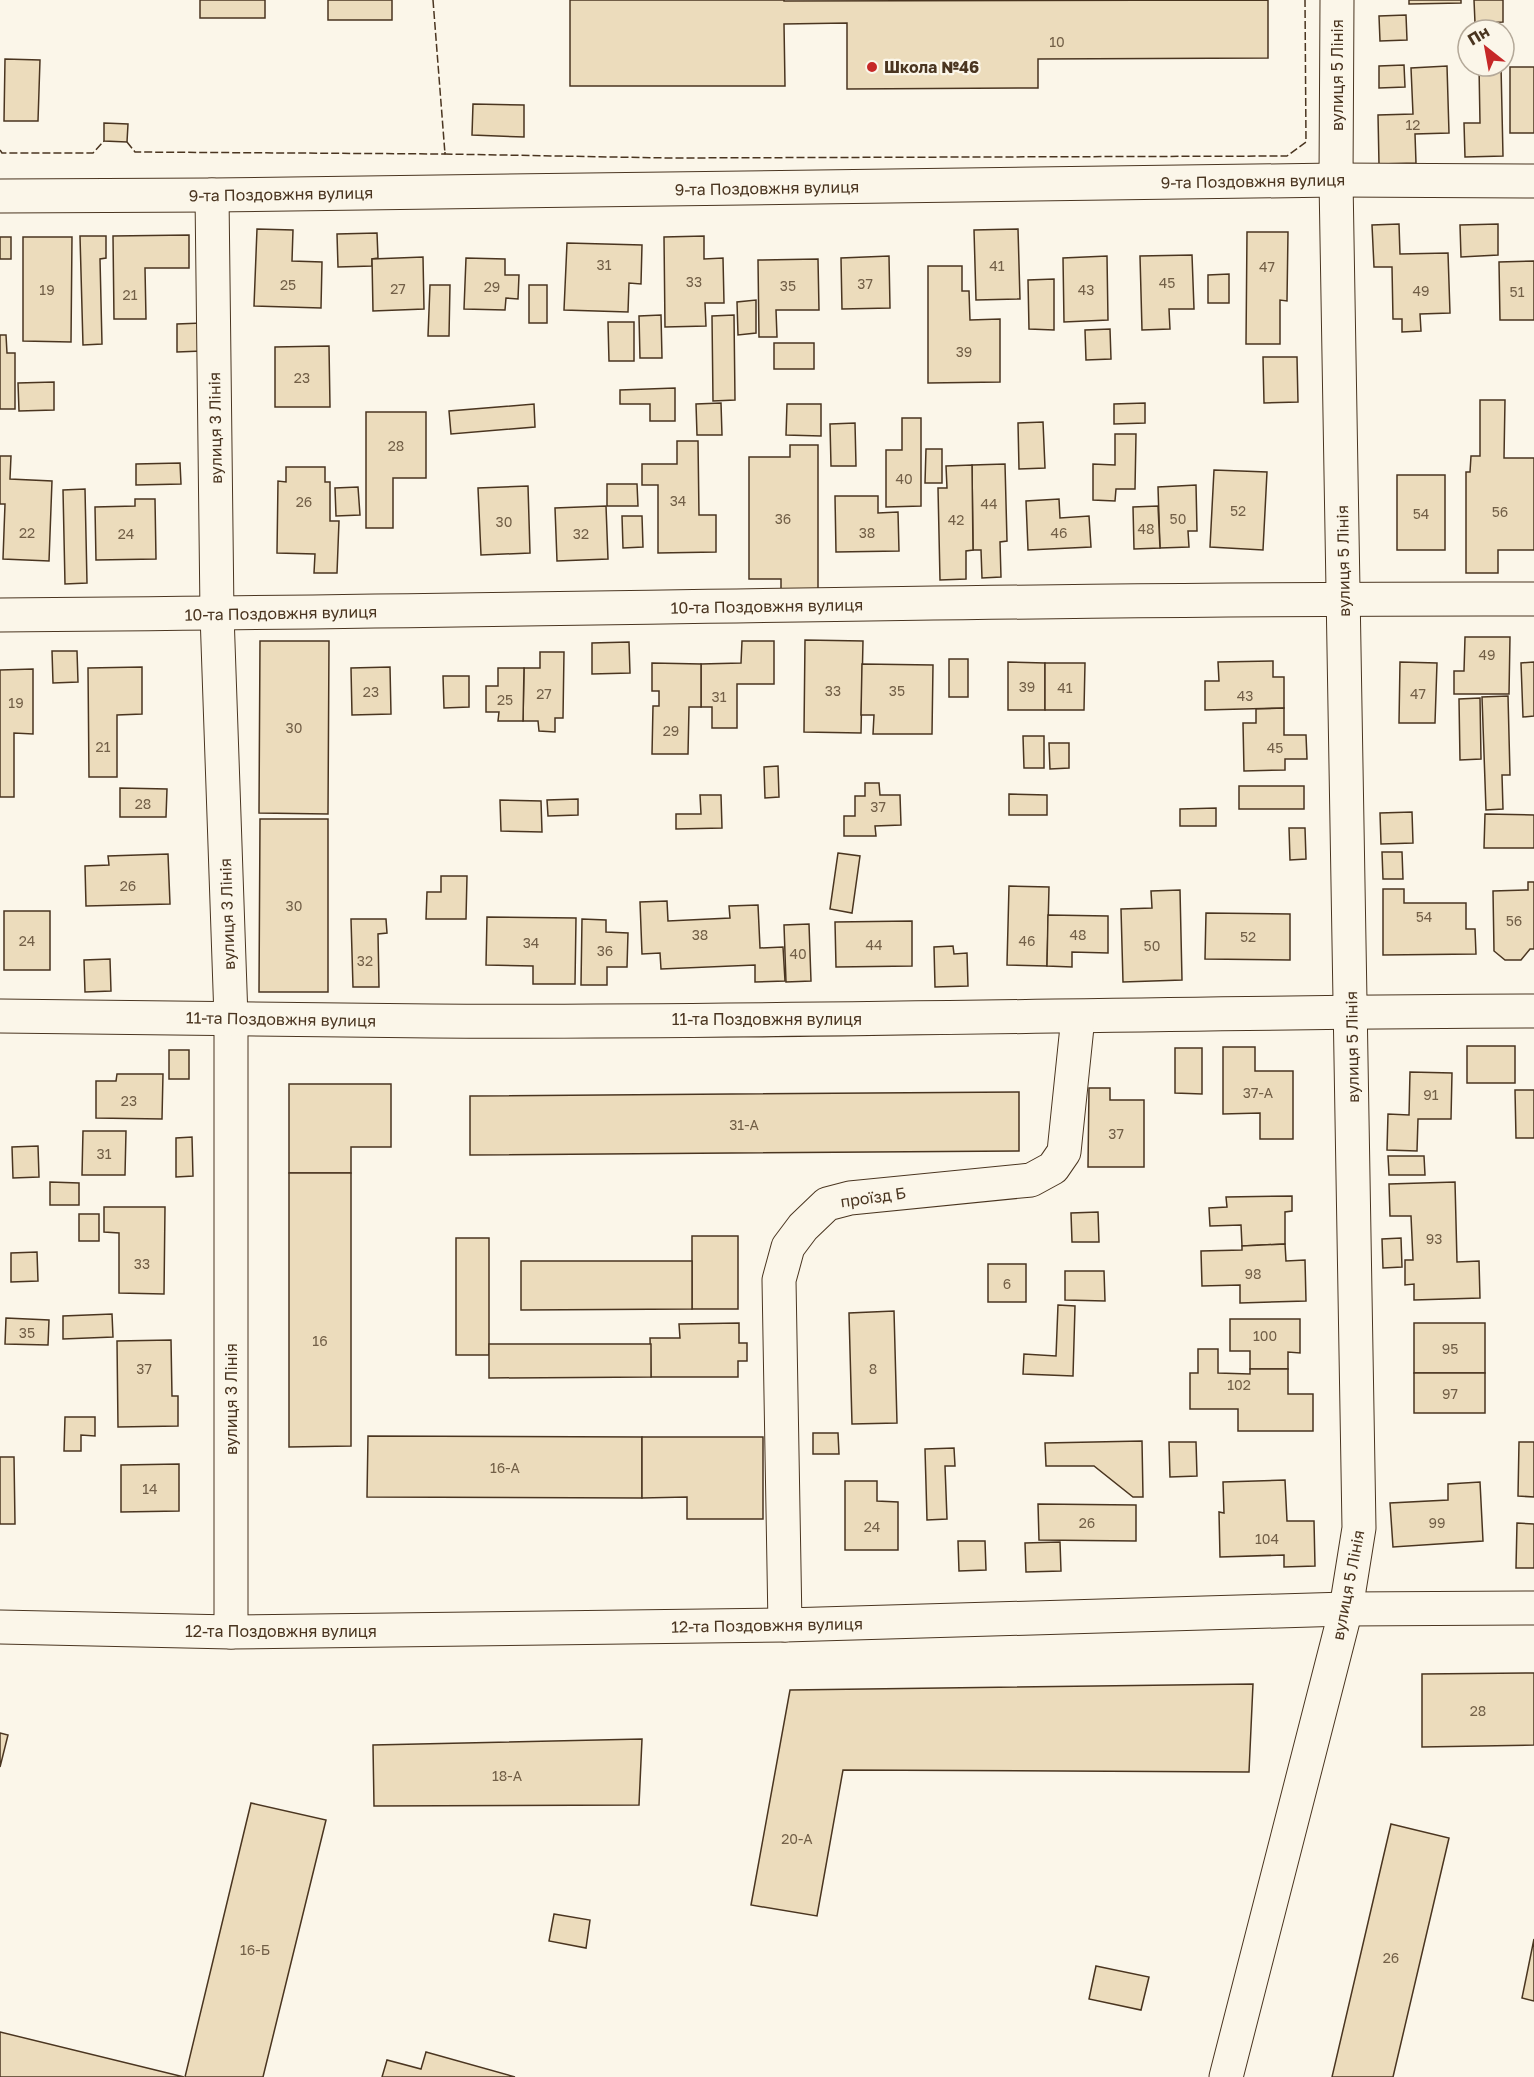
<svg xmlns="http://www.w3.org/2000/svg" width="1534" height="2077" font-family="'Golos Text',sans-serif">
  <style>
    .building { fill: #ecdcbc; stroke: #4a3520; stroke-width: 1.5 }
    .lines { fill: none; stroke-linecap: round; stroke-linejoin: round }
    .minor-casing { stroke: #4a3520; stroke-width: 35 }
    .minor { stroke: #fbf6e9; stroke-width: 33 }
    .fence { stroke: #4a3520; stroke-width: 1.5; stroke-dasharray: 8 3; stroke-linecap: butt }
    .poi-dot { fill: #c62828; stroke: #fbf6e9; stroke-width: 2 }
    .labels { text-anchor: middle; dominant-baseline: central; stroke-width: 4.5; stroke-linejoin: round; paint-order: stroke }
    .number-label { font-size: 14px; fill: #725f47 }
    .poi-label { font-size: 16px; font-weight: bold; fill: #4a3520; stroke: #fbf6e9; text-anchor: start }
    .street-label { font-size: 16px; fill: #4a3520; stroke: #fbf6e9 }
  </style>
  <rect width="100%" height="100%" fill="#fbf6e9"/>
  <!-- building -->
  <g class="building">
    <rect x="200" y="0" width="65" height="18"/>
    <rect x="328" y="0" width="64" height="20"/>
    <path d="M570,0h214v1l484,-1v58l-230,1v29l-191,1v-66l-63,1 1,62h-215z"/>
    <path d="M1409,0h52v3l-52,1z"/>
    <path d="M1474,0h29v22l-28,1z"/>
    <path d="M1406,15l1,25 -27,1 -1,-25z"/>
    <path d="M5,59l35,1 -2,61h-34z"/>
    <path d="M1404,65l1,22 -26,1v-22z"/>
    <path d="M1447,66l2,67 -34,1 1,29 -37,1 -1,-49 35,-1 -2,-46z"/>
    <path d="M1479,66h22l2,90 -38,1 -1,-34h16z"/>
    <rect x="1510" y="67" width="24" height="66"/>
    <path d="M473,104l51,1v32l-52,-2z"/>
    <path d="M104,123l24,1 -1,18 -23,-1z"/>
    <path d="M1399,224l1,30 48,-1 2,60 -30,1 1,17 -19,1v-13h-9l-1,-52h-18l-2,-42z"/>
    <path d="M1498,224v31l-37,2 -1,-32z"/>
    <path d="M257,229l36,1 -1,31 30,1 -1,46 -67,-2z"/>
    <path d="M1018,229l2,70 -44,1 -2,-70z"/>
    <path d="M1247,232h41l-1,69 -7,-1v44h-34z"/>
    <path d="M377,233l1,25 -6,1v7l-34,1 -1,-33z"/>
    <path d="M189,235v33h-44l1,51h-32l-1,-83z"/>
    <path d="M80,236h26v22l-6,1 2,85 -19,1z"/>
    <path d="M704,236v23l19,-1 1,45h-19l1,23 -41,1 -1,-90z"/>
    <rect x="0" y="237" width="11" height="22"/>
    <path d="M23,237h49l-1,105 -48,-1z"/>
    <path d="M567,243l75,2 -1,39 -12,-1 -1,29 -64,-2z"/>
    <path d="M1192,255l2,54h-25l1,20 -28,1 -2,-74z"/>
    <path d="M889,256l1,52 -48,1 -1,-51z"/>
    <path d="M1107,256l1,64 -44,2 -1,-64z"/>
    <path d="M423,257l1,52 -51,2 -1,-52z"/>
    <path d="M466,258l39,1v16h14l-1,24 -12,-1 -1,12 -41,-1z"/>
    <path d="M818,259l1,51h-43l1,27h-18l-1,-77z"/>
    <path d="M1534,261v59h-34l-1,-58z"/>
    <path d="M928,266h34v25h7l1,29 30,-1v63l-72,1z"/>
    <path d="M1229,274v29h-21v-28z"/>
    <path d="M1054,279v51l-25,-1 -1,-49z"/>
    <path d="M430,285h20l-1,51h-21z"/>
    <rect x="529" y="285" width="18" height="38"/>
    <path d="M756,300v33l-18,2 -1,-33z"/>
    <path d="M661,315l1,43h-22l-1,-42z"/>
    <path d="M734,315l1,85 -22,1 -1,-85z"/>
    <path d="M608,322h26v39h-25z"/>
    <path d="M202,323v28l-25,1v-28z"/>
    <path d="M1110,329l1,30 -25,1 -1,-30z"/>
    <path d="M0,335h6l1,18h8v56h-15z"/>
    <rect x="774" y="343" width="40" height="26"/>
    <path d="M329,346l1,61h-55v-60z"/>
    <path d="M1263,357h34l1,45 -34,1z"/>
    <path d="M54,382v28l-35,1 -1,-28z"/>
    <path d="M675,388v33h-25v-17h-30v-14z"/>
    <path d="M1480,400h25l-1,58h30v92h-36v23h-32v-101h4l1,-16h9z"/>
    <path d="M721,403l1,32h-25l-1,-31z"/>
    <path d="M1145,403v20l-31,1v-20z"/>
    <path d="M534,404l1,23 -84,7 -2,-23z"/>
    <path d="M787,404h34v32l-35,-1z"/>
    <path d="M366,412h60v66h-33v50h-27z"/>
    <path d="M902,418h19v88l-35,1v-57h16z"/>
    <path d="M1043,422l2,46 -26,1 -1,-46z"/>
    <path d="M855,423l1,43h-25l-1,-42z"/>
    <path d="M1115,434h21l-1,55h-19l-1,12 -22,-1v-36l22,1z"/>
    <path d="M677,441h21l1,74h17v37l-58,1v-68h-16v-21h35z"/>
    <path d="M790,445h28v147h-37v-13h-32v-122h41z"/>
    <path d="M926,449h16v34h-17z"/>
    <path d="M0,456h11l-1,23 42,2 -3,80 -46,-2 2,-55h-5z"/>
    <path d="M180,463l1,21 -45,1v-21z"/>
    <path d="M1005,464l2,77 -7,1 1,35 -19,1 -1,-28h-8l-1,-85z"/>
    <path d="M972,465l1,85 -7,1v28l-26,1 -2,-92h9l-1,-22z"/>
    <path d="M286,467h39v15h5v39h9l-2,52h-23l1,-19 -38,-1 1,-72 8,1z"/>
    <path d="M1214,470l53,2 -4,78 -53,-3z"/>
    <rect x="1397" y="475" width="48" height="75"/>
    <path d="M607,484h30l1,22h-31z"/>
    <path d="M1196,485l1,46h-9l1,16 -29,1 -2,-61z"/>
    <path d="M528,486l2,67 -49,2 -3,-67z"/>
    <path d="M358,487l2,28 -24,1 -1,-28z"/>
    <path d="M85,489l2,94 -22,1 -2,-94z"/>
    <path d="M835,496h43v17l20,-1 1,39 -63,1z"/>
    <path d="M135,499h20l1,60 -60,1 -1,-53 40,-1z"/>
    <path d="M1059,499l1,19 29,-2 2,31 -63,3 -2,-49z"/>
    <path d="M606,506l2,53 -51,2 -2,-53z"/>
    <path d="M1158,506l2,42 -26,1 -1,-42z"/>
    <path d="M622,516h20l1,31 -20,1z"/>
    <path d="M1465,637h45l-1,57h-55v-23h10z"/>
    <path d="M805,640l58,1 -2,92 -57,-1z"/>
    <path d="M260,641h69l-1,173 -69,-1z"/>
    <path d="M742,641h32v43h-37v44h-25v-21h-11v-43l40,-1z"/>
    <path d="M629,642l1,31 -38,1v-31z"/>
    <path d="M52,651h25l1,31 -25,1z"/>
    <path d="M540,652h24l-1,66h-8v14l-16,-1 -1,-10h-15l1,-53h16z"/>
    <rect x="949" y="659" width="19" height="38"/>
    <path d="M1273,661v16h11v31l-79,2v-29h14l-1,-19z"/>
    <path d="M1008,662l37,1v47h-37z"/>
    <path d="M1400,662l37,1 -2,60h-36z"/>
    <path d="M1534,662v54l-11,1 -2,-54z"/>
    <path d="M652,663l49,1v43h-12l-1,47h-36l1,-48h6v-15h-7z"/>
    <path d="M1045,663h40l-1,47h-39z"/>
    <path d="M862,664l71,1 -1,69h-59l1,-19h-13z"/>
    <path d="M142,667v47l-25,1v62h-28l-1,-109z"/>
    <path d="M390,667l1,47 -39,1 -1,-47z"/>
    <path d="M498,668h26l-1,53h-25l1,-9h-13v-26h12z"/>
    <path d="M33,669v65l-19,-1v64h-14v-127z"/>
    <path d="M443,676h26v31l-25,1z"/>
    <path d="M1508,696l2,79h-8l1,34 -17,1 -4,-113z"/>
    <path d="M1480,698l1,61 -21,1 -1,-61z"/>
    <path d="M1284,708v27h22l1,24h-22v11l-41,1 -1,-48h13v-14z"/>
    <path d="M1023,736h21v32h-20z"/>
    <path d="M1049,743h20v25l-19,1z"/>
    <path d="M778,766l1,31 -14,1 -1,-31z"/>
    <path d="M865,783h14l1,12h20l1,30 -26,1 1,10h-32v-20h11v-20h10z"/>
    <rect x="1239" y="786" width="65" height="23"/>
    <path d="M120,788l47,1 -1,28h-46z"/>
    <path d="M1009,794l38,1v20h-38z"/>
    <path d="M700,795h21l1,33 -46,1v-15h25z"/>
    <path d="M578,799v16l-30,1 -1,-16z"/>
    <path d="M500,800l41,1 1,31 -41,-1z"/>
    <path d="M1216,808v18h-36v-17z"/>
    <path d="M1412,812l1,31 -32,1 -1,-31z"/>
    <path d="M1485,814l49,1v33h-50z"/>
    <path d="M260,819h68v173h-69z"/>
    <path d="M1289,828h16l1,31 -16,1z"/>
    <path d="M1382,852h20l1,27h-20z"/>
    <path d="M838,853l22,3 -8,57 -22,-4z"/>
    <path d="M168,854l2,50 -84,2 -1,-40 24,-1 -1,-9z"/>
    <path d="M441,876h26l-1,43h-40l1,-27h14z"/>
    <path d="M1528,882h6v67h-4l-9,11h-16l-11,-9 -1,-60 35,-1z"/>
    <path d="M1009,886l40,1 -2,79 -40,-1z"/>
    <path d="M1383,889h21v14h62v26h9l1,25 -93,1z"/>
    <path d="M1180,890l2,90 -59,2 -2,-73 31,-1 -1,-17z"/>
    <path d="M667,901l1,20 62,-3 -1,-12 29,-1 2,43 23,-1 2,34 -30,1v-17l-94,4 -1,-16 -18,1 -2,-52z"/>
    <rect x="4" y="911" width="46" height="59"/>
    <path d="M1206,913l84,1v46l-85,-1z"/>
    <path d="M1048,915l60,1v37l-36,-1v15l-25,-1z"/>
    <path d="M487,917l89,1 -1,66h-42v-18l-47,-1z"/>
    <path d="M351,919h35l1,14 -9,1 1,53h-26z"/>
    <path d="M582,919l24,1v12l22,1 -1,34h-20v18h-26z"/>
    <path d="M912,921v45l-76,1 -1,-45z"/>
    <path d="M809,924l2,57 -25,1 -2,-57z"/>
    <path d="M953,946l1,8 13,-1 1,33 -33,1 -1,-40z"/>
    <path d="M110,959l1,32 -26,1 -1,-32z"/>
    <rect x="1467" y="1046" width="48" height="37"/>
    <path d="M1223,1047h32v24h38v68h-33v-26l-37,1z"/>
    <path d="M1175,1048h27v46l-27,-1z"/>
    <rect x="169" y="1050" width="20" height="29"/>
    <path d="M1410,1072l42,1 -1,46h-33l-1,32 -30,-1 1,-36 21,1z"/>
    <path d="M117,1074h46l-1,45 -66,-1v-37h20z"/>
    <path d="M289,1084h102v63h-40v26h-62z"/>
    <path d="M1089,1088h21v12h34v67h-56z"/>
    <path d="M1515,1090h19v48h-18z"/>
    <path d="M1019,1092v59l-549,4v-59z"/>
    <path d="M83,1131h43l-1,44h-43z"/>
    <path d="M192,1137l1,39 -17,1v-39z"/>
    <path d="M38,1146l1,31 -26,1 -1,-31z"/>
    <path d="M1388,1156h36l1,19h-36z"/>
    <path d="M289,1173h62v273l-62,1z"/>
    <path d="M50,1182l29,1v22h-29z"/>
    <path d="M1455,1182l2,80 22,-1 1,37 -66,2v-16l-9,1v-25h8l-2,-44h-21l-1,-32z"/>
    <path d="M1292,1196v15l-7,1v32l-43,2 -1,-21 -31,1 -1,-18 18,-1 -1,-10z"/>
    <path d="M104,1207h61l-1,87 -45,-1v-60l-15,-1z"/>
    <path d="M1098,1212l1,30h-27l-1,-29z"/>
    <rect x="79" y="1214" width="20" height="27"/>
    <rect x="692" y="1236" width="46" height="73"/>
    <rect x="456" y="1238" width="33" height="117"/>
    <path d="M1401,1238l1,29 -19,1 -1,-29z"/>
    <path d="M1285,1244l1,17 19,-1 1,41 -66,2v-18l-38,1 -1,-35 41,-1v-4z"/>
    <path d="M37,1252l1,29 -27,1v-29z"/>
    <path d="M521,1261h171v48l-171,1z"/>
    <rect x="988" y="1264" width="38" height="38"/>
    <path d="M1065,1271h39l1,30 -40,-1z"/>
    <path d="M1058,1305l17,1 -2,70 -50,-2 1,-20 32,2z"/>
    <path d="M894,1311l3,112 -45,1 -3,-111z"/>
    <path d="M112,1314l1,23 -50,2v-23z"/>
    <path d="M6,1318l43,2 -1,25 -43,-1z"/>
    <path d="M1230,1319h70v34l-12,-1v17h-38v-18h-20z"/>
    <path d="M739,1323v20h8v18h-9v16h-87l-1,-39h30l-1,-14z"/>
    <rect x="1414" y="1323" width="71" height="50"/>
    <path d="M171,1340l1,56h6v30l-60,1 -1,-86z"/>
    <path d="M489,1344h162v33l-162,1z"/>
    <path d="M1198,1349h20v24l32,1v-5h38v25h25v37h-75v-22h-48v-36h8z"/>
    <rect x="1414" y="1373" width="71" height="40"/>
    <path d="M65,1417h30v19l-14,-1v16h-17z"/>
    <path d="M813,1433h25l1,21h-26z"/>
    <path d="M368,1436l274,1v61l-275,-1z"/>
    <path d="M642,1437h121v82h-76v-22l-45,1z"/>
    <path d="M1142,1441l1,56h-10l-39,-31h-48l-1,-23z"/>
    <path d="M1169,1442h27l1,34 -27,1z"/>
    <path d="M1519,1442h15v55l-16,-1z"/>
    <path d="M954,1448l1,18h-10l2,53 -20,1 -2,-71z"/>
    <path d="M0,1457h14l1,67h-15z"/>
    <path d="M179,1464v47l-58,1v-47z"/>
    <path d="M1285,1480l2,41h27l1,45 -31,1v-12l-64,2 -1,-45 5,1 -1,-31z"/>
    <path d="M845,1481h32v20l21,1v48h-53z"/>
    <path d="M1480,1482l3,59 -90,6 -3,-44 58,-3v-16z"/>
    <path d="M1038,1504l98,1v36l-97,-1z"/>
    <path d="M1517,1523l17,1v44h-18z"/>
    <path d="M958,1541h27l1,29 -27,1z"/>
    <path d="M1060,1542l1,29 -35,1 -1,-29z"/>
    <path d="M1534,1673v72l-112,2v-73z"/>
    <path d="M1253,1684l-4,88 -406,-2 -26,146 -66,-11 39,-215z"/>
    <path d="M0,1733l8,2 -8,32z"/>
    <path d="M642,1739l-3,66 -265,1 -1,-61z"/>
    <path d="M251,1803l75,17 -63,257h-78z"/>
    <path d="M1391,1824l58,14 -56,239h-61z"/>
    <path d="M554,1914l36,6 -4,28 -37,-7z"/>
    <path d="M1534,1939v62l-12,-3z"/>
    <path d="M1096,1966l53,11 -8,33 -52,-11z"/>
    <path d="M0,2032l184,45h-184z"/>
    <path d="M426,2052l89,25h-133l5,-17 34,9z"/>
  </g>
  <g class="lines">
    <!-- minor casing -->
    <g class="minor-casing">
      <g id="minor">
        <path d="M212,195l5,419 14,404v614"/>
        <path d="M0,196l212,-1 1124,-15 198,1"/>
        <path d="M0,615c511,-3 1023,-17 1534,-16"/>
        <path d="M0,1016c144,1 288,4 432,5 367,2 735,-9 1102,-10"/>
        <path d="M785,1625l-6,-345 9,-33 15,-20 24,-23 23,-6 181,-18 22,-12 11,-16 14,-135"/>
        <path d="M0,1627l231,5 554,-7 561,-16 188,-1"/>
        <path d="M1226,2077l120,-468 13,-81 -23,-1348 1,-180"/>
      </g>
    </g>
    <!-- minor -->
    <use href="#minor" class="minor"/>
    <!-- fence -->
    <g class="fence">
      <path d="M433,0l12,154 224,4 618,-2 19,-14 -1,-142"/>
      <path d="M127,142l8,10 310,2v-2"/>
      <path d="M0,150l2,3h91l11,-12"/>
    </g>
  </g>
  <!-- markers -->
  <circle class="poi-dot" cx="872" cy="67" r="6"/>
  <g class="labels">
    <!-- number labels -->
    <g class="number-label">
      <text x="1057" y="41">10</text>
      <text x="1413" y="124">12</text>
      <text x="604" y="264">31</text>
      <text x="997" y="265">41</text>
      <text x="1267" y="266">47</text>
      <text x="694" y="281">33</text>
      <text x="1167" y="282">45</text>
      <text x="865" y="283">37</text>
      <text x="288" y="284">25</text>
      <text x="788" y="285">35</text>
      <text x="492" y="286">29</text>
      <text x="398" y="288">27</text>
      <text x="47" y="289">19</text>
      <text x="1086" y="289">43</text>
      <text x="1421" y="290">49</text>
      <text x="1517" y="291">51</text>
      <text x="130" y="294">21</text>
      <text x="964" y="351">39</text>
      <text x="302" y="377">23</text>
      <text x="396" y="445">28</text>
      <text x="904" y="478">40</text>
      <text x="678" y="500">34</text>
      <text x="304" y="501">26</text>
      <text x="989" y="503">44</text>
      <text x="1238" y="510">52</text>
      <text x="1500" y="511">56</text>
      <text x="1421" y="513">54</text>
      <text x="783" y="518">36</text>
      <text x="1178" y="518">50</text>
      <text x="956" y="519">42</text>
      <text x="504" y="521">30</text>
      <text x="1146" y="528">48</text>
      <text x="27" y="532">22</text>
      <text x="867" y="532">38</text>
      <text x="1059" y="532">46</text>
      <text x="126" y="533">24</text>
      <text x="581" y="533">32</text>
      <text x="1487" y="654">49</text>
      <text x="1027" y="686">39</text>
      <text x="1065" y="687">41</text>
      <text x="833" y="690">33</text>
      <text x="897" y="690">35</text>
      <text x="371" y="691">23</text>
      <text x="544" y="693">27</text>
      <text x="1418" y="693">47</text>
      <text x="1245" y="695">43</text>
      <text x="719" y="696">31</text>
      <text x="505" y="699">25</text>
      <text x="16" y="702">19</text>
      <text x="294" y="727">30</text>
      <text x="671" y="730">29</text>
      <text x="103" y="746">21</text>
      <text x="1275" y="747">45</text>
      <text x="143" y="803">28</text>
      <text x="878" y="806">37</text>
      <text x="128" y="885">26</text>
      <text x="294" y="905">30</text>
      <text x="1424" y="916">54</text>
      <text x="1514" y="920">56</text>
      <text x="700" y="934">38</text>
      <text x="1078" y="934">48</text>
      <text x="1248" y="936">52</text>
      <text x="27" y="940">24</text>
      <text x="1027" y="940">46</text>
      <text x="531" y="942">34</text>
      <text x="874" y="944">44</text>
      <text x="1152" y="945">50</text>
      <text x="605" y="950">36</text>
      <text x="798" y="953">40</text>
      <text x="365" y="960">32</text>
      <text x="1258" y="1092">37-А</text>
      <text x="1431" y="1094">91</text>
      <text x="129" y="1100">23</text>
      <text x="744" y="1124">31-А</text>
      <text x="1116" y="1133">37</text>
      <text x="104" y="1153">31</text>
      <text x="1434" y="1238">93</text>
      <text x="142" y="1263">33</text>
      <text x="1253" y="1273">98</text>
      <text x="1007" y="1283">6</text>
      <text x="27" y="1332">35</text>
      <text x="1265" y="1335">100</text>
      <text x="320" y="1340">16</text>
      <text x="1450" y="1348">95</text>
      <text x="144" y="1368">37</text>
      <text x="873" y="1368">8</text>
      <text x="1239" y="1384">102</text>
      <text x="1450" y="1393">97</text>
      <text x="505" y="1467">16-А</text>
      <text x="150" y="1488">14</text>
      <text x="1087" y="1522">26</text>
      <text x="1437" y="1522">99</text>
      <text x="872" y="1526">24</text>
      <text x="1267" y="1538">104</text>
      <text x="1478" y="1710">28</text>
      <text x="507" y="1775">18-А</text>
      <text x="797" y="1838">20-А</text>
      <text x="255" y="1949">16-Б</text>
      <text x="1391" y="1957">26</text>
    </g>
    <!-- poi labels -->
    <g class="poi-label">
      <text x="884" y="67">Школа №46</text>
    </g>
    <!-- street labels -->
    <g class="street-label">
      <text transform="translate(1337 75) rotate(-90)">вулиця 5 Лінія</text>
      <text transform="translate(1253 181) rotate(-1)">9-та Поздовжня вулиця</text>
      <text transform="translate(767 188) rotate(-1)">9-та Поздовжня вулиця</text>
      <text transform="translate(281 194) rotate(-1)">9-та Поздовжня вулиця</text>
      <text transform="translate(215 428) rotate(-91)">вулиця 3 Лінія</text>
      <text transform="translate(1343 561) rotate(-91)">вулиця 5 Лінія</text>
      <text transform="translate(767 606) rotate(-1)">10-та Поздовжня вулиця</text>
      <text transform="translate(281 613) rotate(-1)">10-та Поздовжня вулиця</text>
      <text transform="translate(227 914) rotate(-92)">вулиця 3 Лінія</text>
      <text transform="translate(281 1019) rotate(1)">11-та Поздовжня вулиця</text>
      <text x="767" y="1019">11-та Поздовжня вулиця</text>
      <text transform="translate(1352 1047) rotate(-91)">вулиця 5 Лінія</text>
      <text transform="translate(873 1197) rotate(-8)">проїзд Б</text>
      <text transform="translate(231 1399) rotate(-90)">вулиця 3 Лінія</text>
      <text transform="translate(1348 1585) rotate(-79)">вулиця 5 Лінія</text>
      <text transform="translate(767 1625) rotate(-1)">12-та Поздовжня вулиця</text>
      <text x="281" y="1631">12-та Поздовжня вулиця</text>
    </g>
  </g>
  <!-- north arrow -->
  <g transform="translate(1486 48) rotate(329)"><circle r="28" fill="#fbf6e9" stroke="#b4a999" stroke-width="1.5"/>
  <path d="M0-4.5L10 22L0 15L-10 22Z" fill="#c62828"/>
  <text y="-9" font-size="16" font-weight="bold" text-anchor="middle" fill="#4a3520">Пн</text>
  </g>
</svg>
